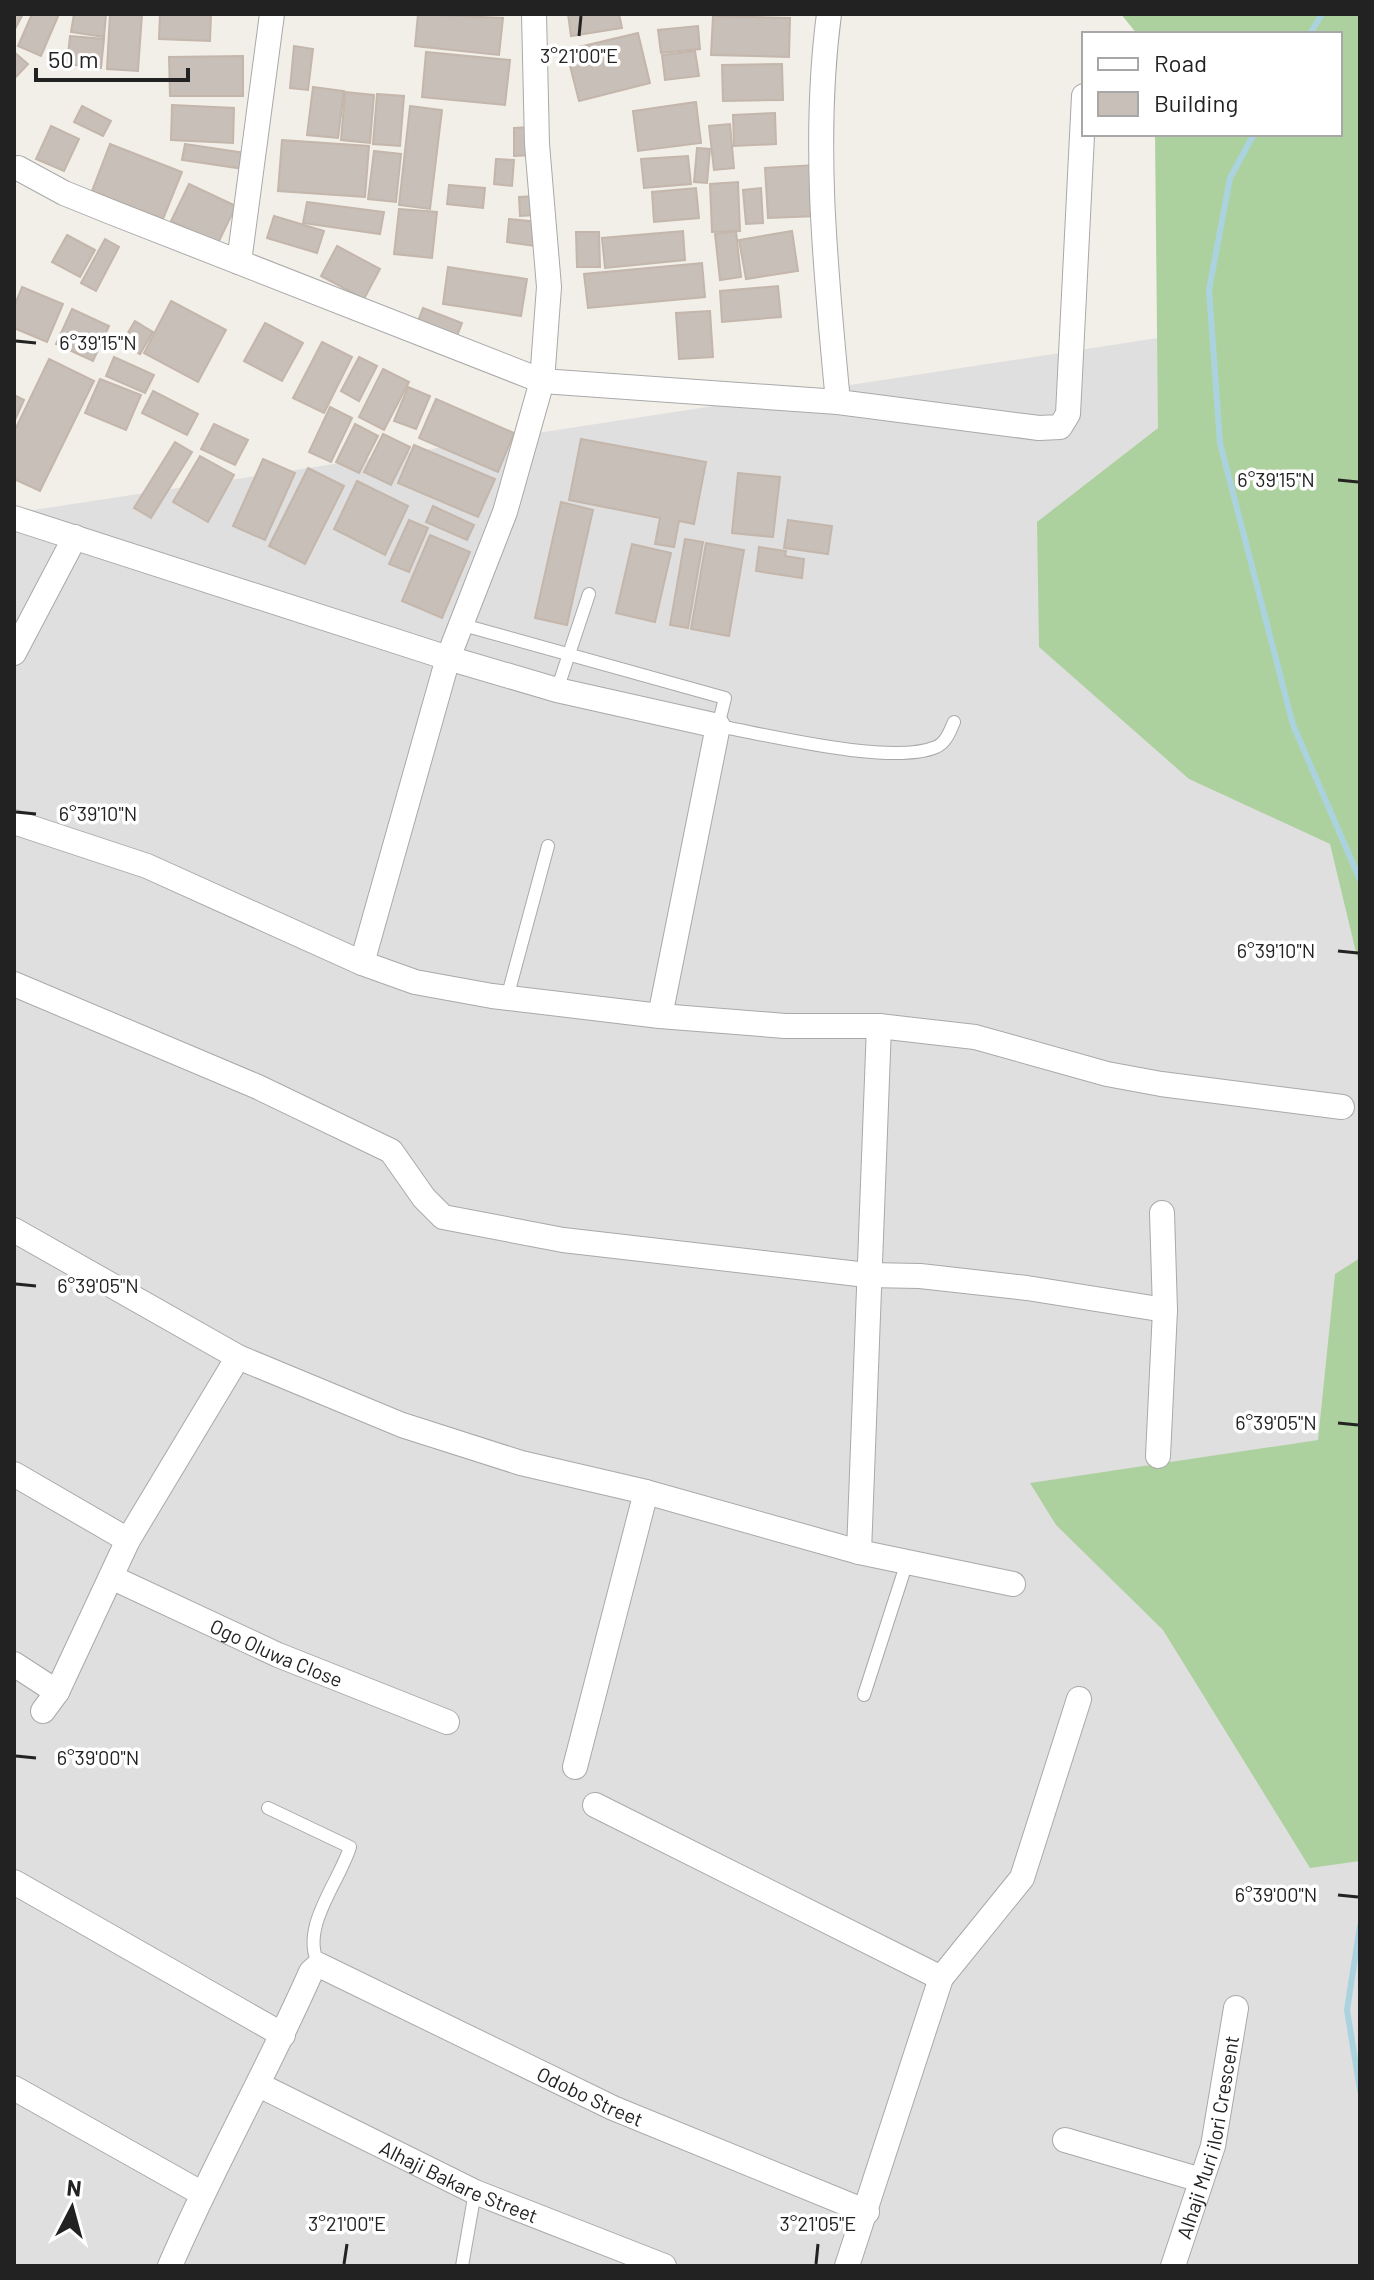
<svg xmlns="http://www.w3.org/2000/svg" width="1374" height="2280" font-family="Barlow,sans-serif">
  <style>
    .residential { fill: #e0dfdf }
    .forest { fill: #add19e }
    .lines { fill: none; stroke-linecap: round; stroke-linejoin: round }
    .stream { stroke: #aad3df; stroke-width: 6 }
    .building { fill: #c7bfb8; stroke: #c4b6ab; stroke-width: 2 }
    .lane-casing { stroke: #a9a9a9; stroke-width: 14 }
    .street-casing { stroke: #a9a9a9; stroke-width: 26 }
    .lane { stroke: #fff; stroke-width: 12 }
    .street { stroke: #fff; stroke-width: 24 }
    .ticks { fill: none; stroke: #222; stroke-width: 3 }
    .labels { text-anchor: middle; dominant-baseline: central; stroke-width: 7; stroke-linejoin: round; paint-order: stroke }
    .street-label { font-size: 20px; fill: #222; stroke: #fff }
    .ticks-label { font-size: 20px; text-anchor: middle; fill: #222; stroke: #fff; stroke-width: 7; stroke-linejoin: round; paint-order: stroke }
  </style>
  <rect width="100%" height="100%" fill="#f2efe9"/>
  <!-- residential -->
  <path class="residential" d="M1360,307v1959h-1346v-1753z"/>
  <!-- forest -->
  <g class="forest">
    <path d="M1121,14h239v955l-30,-125 -141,-65 -150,-132 -2,-125 121,-94 -3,-294h185v-100h-203z"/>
    <path d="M1360,1258v603l-50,7 -147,-238 -107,-105 -26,-42 288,-43 17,-166z"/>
  </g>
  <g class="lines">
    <!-- stream -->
    <g class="stream">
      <path d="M1310,34l12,-20"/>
      <path d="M1254,134l-24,44 -21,112 11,153 73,282 67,155"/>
      <path d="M1360,1926l-13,84 13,80"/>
    </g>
  </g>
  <!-- building -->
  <g class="building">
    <path d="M14,14h9l-9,17z"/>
    <path d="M32,14h27l-18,42 -23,-10z"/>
    <path d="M74,14h32l-2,23 -33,-5z"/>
    <path d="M110,14h32l-4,57 -31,-2z"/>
    <path d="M160,14h51l-1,27 -51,-2z"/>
    <path d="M418,14l85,4 -4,37 -84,-9z"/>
    <path d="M568,14h51l3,14 -51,8z"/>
    <path d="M713,16l77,2 -1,39 -78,-2z"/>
    <path d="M698,26l2,23 -39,4 -3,-23z"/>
    <path d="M638,33l12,50 -71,18 -13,-51z"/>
    <path d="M70,36l34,3 -3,29 -34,-4z"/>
    <path d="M294,46l19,3 -5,41 -18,-2z"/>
    <path d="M695,51l4,25 -34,4 -3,-25z"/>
    <path d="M14,52l14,12 -14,15z"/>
    <path d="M426,52l84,8 -5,45 -83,-8z"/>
    <path d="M243,56v40h-73l-1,-39z"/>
    <path d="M782,64l1,36 -60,1 -1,-36z"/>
    <path d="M313,87l31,4 -6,47 -31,-3z"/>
    <path d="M345,92l29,3 -4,48 -29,-3z"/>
    <path d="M377,94l27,2 -4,50 -27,-2z"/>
    <path d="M696,102l5,41 -63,8 -5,-40z"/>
    <path d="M172,105l62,3 -1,35 -62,-3z"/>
    <path d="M82,106l29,15 -8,15 -29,-14z"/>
    <path d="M410,106l32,4 -12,99 -31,-4z"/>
    <path d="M775,113l1,31 -42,2 -1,-31z"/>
    <path d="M730,124l4,44 -20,2 -5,-44z"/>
    <path d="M51,126l28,13 -15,32 -28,-12z"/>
    <path d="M532,127v28l-18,1v-28z"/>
    <path d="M282,140l87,6 -4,51 -87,-6z"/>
    <path d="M110,144l72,28 -19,47 -71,-28z"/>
    <path d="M185,144l61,9 -2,16 -62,-9z"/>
    <path d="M697,148l13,1 -3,34 -13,-1z"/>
    <path d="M374,151l27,3 -5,48 -28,-3z"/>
    <path d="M688,156l3,28 -47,4 -3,-29z"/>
    <path d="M496,159l18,1 -2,26 -18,-2z"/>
    <path d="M816,165l2,51 -50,2 -3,-50z"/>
    <path d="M738,182l2,49 -28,1 -2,-48z"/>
    <path d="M189,184l47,22 -18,37 -47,-22z"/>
    <path d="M449,185l36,3 -2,20 -36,-4z"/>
    <path d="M696,188l3,30 -45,4 -2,-30z"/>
    <path d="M761,188l2,35 -17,1 -3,-34z"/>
    <path d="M537,196v19l-17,1 -1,-19z"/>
    <path d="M307,202l77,10 -4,22 -77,-11z"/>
    <path d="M399,209l38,3 -5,46 -38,-4z"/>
    <path d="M274,216l50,15 -7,22 -50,-15z"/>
    <path d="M509,219l30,3 -3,24 -29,-4z"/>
    <path d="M683,231l2,29 -80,8 -3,-30z"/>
    <path d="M736,231l5,46 -21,3 -5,-46z"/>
    <path d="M792,231l6,40 -52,8 -7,-39z"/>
    <path d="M576,232h23l1,35h-23z"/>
    <path d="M67,235l28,15 -15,27 -28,-15z"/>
    <path d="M105,239l14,8 -23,44 -15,-8z"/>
    <path d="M337,246l43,23 -16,30 -43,-23z"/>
    <path d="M702,263l3,34 -117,11 -4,-34z"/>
    <path d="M448,267l79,12 -6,37 -78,-12z"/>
    <path d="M778,286l3,31 -59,5 -2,-31z"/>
    <path d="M22,287l41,17 -16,38 -33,-14v-21z"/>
    <path d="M171,301l55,29 -28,52 -54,-29z"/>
    <path d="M423,308l39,15 -7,18 -39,-15z"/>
    <path d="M72,309l37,17 -16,35 -37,-17z"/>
    <path d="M710,311l3,46 -34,2 -3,-46z"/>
    <path d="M135,321l18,11 -13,22 -18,-11z"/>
    <path d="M265,323l38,20 -21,38 -38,-20z"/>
    <path d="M322,342l30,15 -28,56 -31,-15z"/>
    <path d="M114,357l40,18 -9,18 -39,-17z"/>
    <path d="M359,357l18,9 -18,35 -18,-10z"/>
    <path d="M49,359l45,22 -54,110 -26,-12v-47z"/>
    <path d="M383,369l26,13 -25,48 -25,-13z"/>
    <path d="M100,379l41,16 -15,35 -41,-17z"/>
    <path d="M408,387l22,9 -14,33 -22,-8z"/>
    <path d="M153,391l45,23 -11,21 -45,-22z"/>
    <path d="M14,395l10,5 -10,22z"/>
    <path d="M436,399l78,34 -16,39 -79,-34z"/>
    <path d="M330,407l22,11 -21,44 -22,-10z"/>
    <path d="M214,424l34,16 -13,25 -34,-16z"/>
    <path d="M355,424l23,12 -19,37 -23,-11z"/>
    <path d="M383,434l27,13 -19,38 -27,-13z"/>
    <path d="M581,439l125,23 -12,62 -15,-3 -5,26 -19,-3 5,-26 -91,-18z"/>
    <path d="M175,442l17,10 -41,66 -17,-10z"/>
    <path d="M414,445l81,34 -17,38 -80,-34z"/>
    <path d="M200,456l34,19 -26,47 -35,-20z"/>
    <path d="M263,459l32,14 -30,67 -32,-14z"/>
    <path d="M308,468l36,18 -39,78 -36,-18z"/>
    <path d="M738,473l42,4 -7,60 -41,-4z"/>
    <path d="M357,481l51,25 -23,49 -51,-26z"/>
    <path d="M561,502l32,8 -26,115 -32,-7z"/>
    <path d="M433,506l41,19 -7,15 -41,-18z"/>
    <path d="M409,520l19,8 -19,44 -20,-8z"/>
    <path d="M788,520l44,6 -4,28 -44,-6z"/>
    <path d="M430,535l40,17 -28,66 -40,-17z"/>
    <path d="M685,539l18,3 -15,86 -18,-3z"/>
    <path d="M706,543l38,7 -15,86 -38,-7z"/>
    <path d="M632,544l39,9 -16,69 -39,-9z"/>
    <path d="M759,547l27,4 -1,5 19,3 -2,19 -46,-7z"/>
  </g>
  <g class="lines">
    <!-- lane casing -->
    <g class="lane-casing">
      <g id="lane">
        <path d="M463,625l262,73 -7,28c50,9 174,40 218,21 10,-4 14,-16 18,-25"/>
        <path d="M557,690l32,-96"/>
        <path d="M507,998l41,-152"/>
        <path d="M864,1695l43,-133"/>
        <path d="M268,1808l82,39c-11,36 -51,81 -31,118"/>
        <path d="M462,2266l13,-74"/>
      </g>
    </g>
    <!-- street casing -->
    <g class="street-casing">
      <g id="street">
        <path d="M829,14c-17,128 -3,260 9,388"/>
        <path d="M18,168l46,25 47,19 431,169 296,21 201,26 21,-1 8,-13 16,-318"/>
        <path d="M239,262l33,-248"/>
        <path d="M14,518l434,140 109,32 161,36 -58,290"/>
        <path d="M14,653l61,-116"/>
        <path d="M14,822l133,44 215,97 53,19 77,14 168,20 125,10h94l96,11 132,37 54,10 181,23"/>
        <path d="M362,963l86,-305 57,-146 37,-131 7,-94 -12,-143 -3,-130"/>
        <path d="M14,984l244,103 133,64 33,47 19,19 120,23 304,35 53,1 107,12 138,22 -3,-97"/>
        <path d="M14,1230l224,127 164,68 119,38 125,29 213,60 154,32"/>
        <path d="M1158,1456l7,-146"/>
        <path d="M14,1474l114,66"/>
        <path d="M859,1552l20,-526"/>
        <path id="s1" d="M111,1577l167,78 169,67"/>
        <path d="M14,1664l43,28"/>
        <path d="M43,1711l14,-19 71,-152 110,-183"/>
        <path d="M575,1767l71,-275"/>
        <path d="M595,1805l346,173"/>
        <path d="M14,1882l269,153"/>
        <path id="s2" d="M259,2085l216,107 189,74"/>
        <path d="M14,2088l187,105"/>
        <path d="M1065,2140l136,40"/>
        <path id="s3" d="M170,2266c43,-100 97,-194 141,-294l8,-7 294,143 254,104"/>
        <path d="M847,2266l94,-288 81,-100 57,-179"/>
        <path id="s4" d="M1173,2266l40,-120 23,-138"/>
      </g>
    </g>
    <!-- lane -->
    <use href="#lane" class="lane"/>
    <!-- street -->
    <use href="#street" class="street"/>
  </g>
  <!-- ticks -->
  <path class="ticks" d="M579,36l2,-20M16,341l20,2M1338,480l20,2M16,812l20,2M1338,951l20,2M16,1284l20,2M1338,1423l20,2M16,1756l20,2M1338,1895l20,2M344,2264l3,-20M816,2264l2,-20"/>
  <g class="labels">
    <!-- street labels -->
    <g class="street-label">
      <text stroke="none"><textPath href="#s1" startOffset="182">Ogo Oluwa Close</textPath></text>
      <text stroke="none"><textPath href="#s3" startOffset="638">Odobo Street</textPath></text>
      <text stroke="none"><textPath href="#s4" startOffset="134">Alhaji Muri ilori Crescent</textPath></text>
      <text stroke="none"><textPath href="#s2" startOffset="222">Alhaji Bakare Street</textPath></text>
    </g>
  </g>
  <g class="ticks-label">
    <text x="579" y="63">3°21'00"E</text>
    <text x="98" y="350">6°39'15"N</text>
    <text x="1276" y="487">6°39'15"N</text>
    <text x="98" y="821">6°39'10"N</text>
    <text x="1276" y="958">6°39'10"N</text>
    <text x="98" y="1293">6°39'05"N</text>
    <text x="1276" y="1430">6°39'05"N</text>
    <text x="98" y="1765">6°39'00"N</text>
    <text x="1276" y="1902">6°39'00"N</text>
    <text x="347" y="2231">3°21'00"E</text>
    <text x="818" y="2231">3°21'05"E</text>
  </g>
  <!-- border -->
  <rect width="1374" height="2280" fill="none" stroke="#222222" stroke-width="32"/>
  <!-- legend -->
  <rect x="1082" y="32" width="260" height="104" fill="#ffffff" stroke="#a7a7a7" stroke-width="2"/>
  <rect x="1098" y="58" width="40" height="12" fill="#ffffff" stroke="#a7a7a7" stroke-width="2"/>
  <text x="1154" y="72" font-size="24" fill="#222222">Road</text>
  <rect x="1098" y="92" width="40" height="24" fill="#c7bfb8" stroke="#a7a7a7" stroke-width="2"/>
  <text x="1154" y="112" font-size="24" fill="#222222">Building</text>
  <!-- north arrow -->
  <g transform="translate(72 2208) rotate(6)" stroke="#ffffff" stroke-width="6" paint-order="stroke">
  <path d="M0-6L14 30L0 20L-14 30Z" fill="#222222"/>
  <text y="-12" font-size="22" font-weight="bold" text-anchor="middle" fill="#222222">N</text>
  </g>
  <!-- scale -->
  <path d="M36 68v12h152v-12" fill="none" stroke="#222222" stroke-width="4"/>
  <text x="48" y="68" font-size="24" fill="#222222" stroke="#ffffff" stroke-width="6" paint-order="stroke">50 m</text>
</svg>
